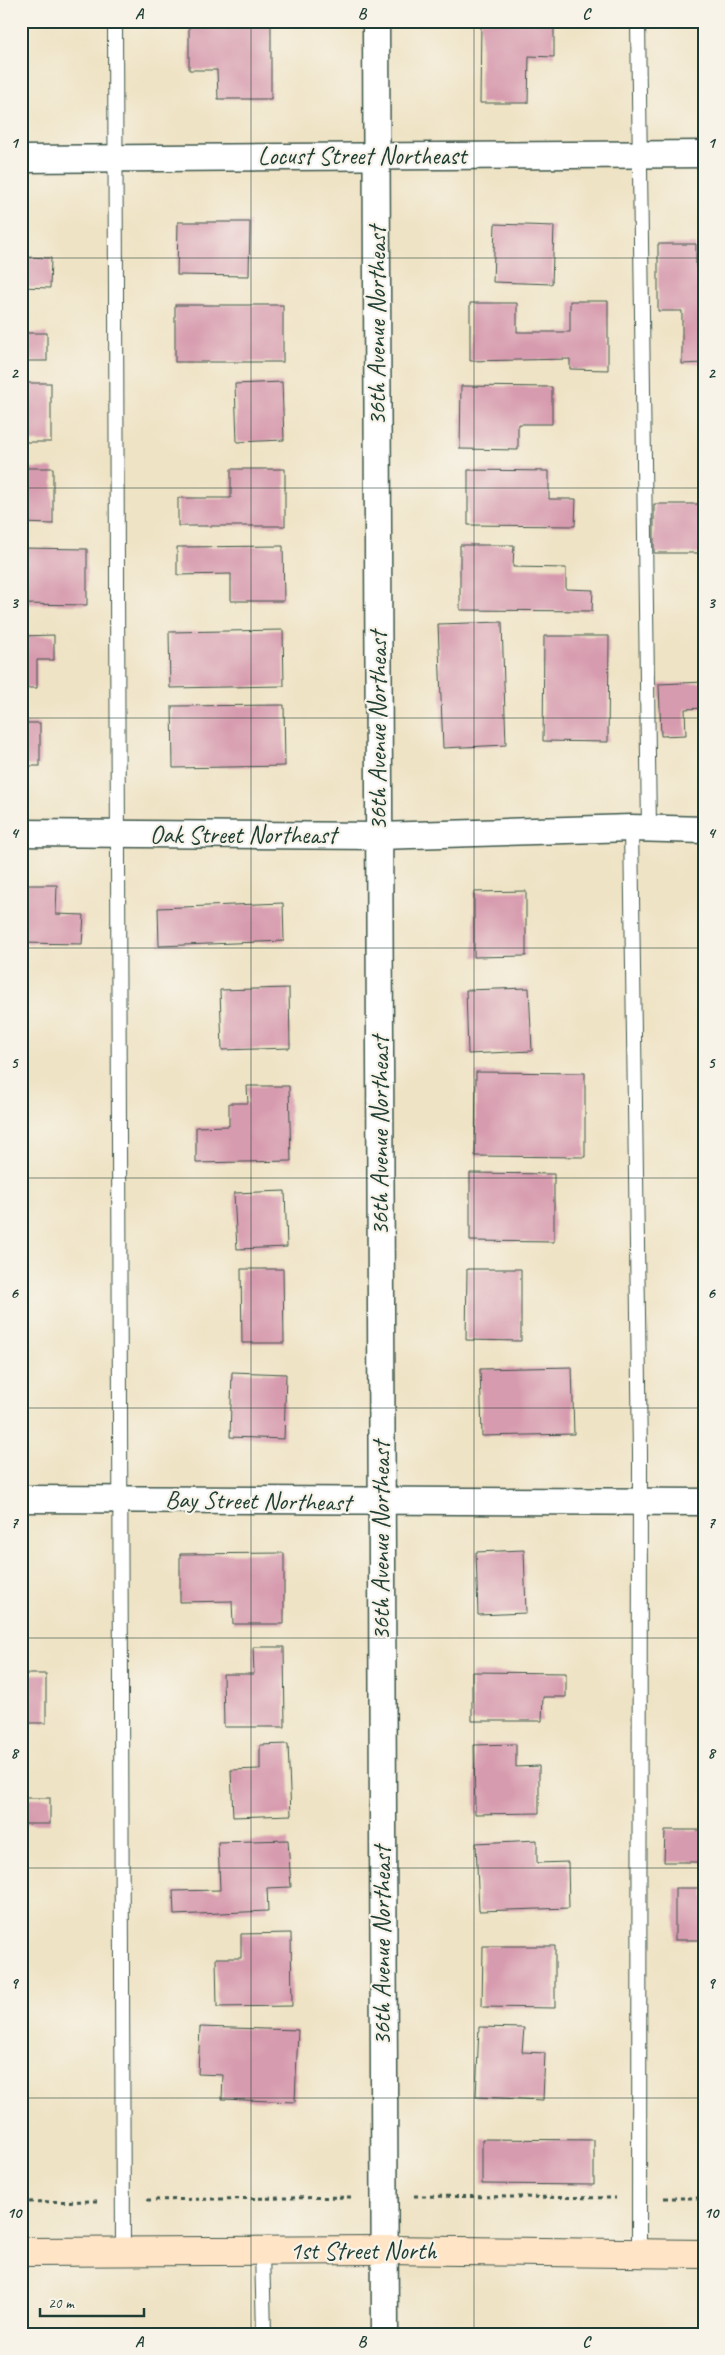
<svg xmlns="http://www.w3.org/2000/svg" width="725" height="2355" font-family="Caveat,sans-serif">
  <style>
    .building { fill: #d79baf }
    .lines { fill: none; stroke-linecap: round; stroke-linejoin: round }
    .lane-casing { stroke: #3e564a; stroke-width: 16 }
    .street-casing { stroke: #3e564a; stroke-width: 29 }
    .secondary-casing { stroke: #3e564a; stroke-width: 30 }
    .path { stroke: #3e564a; stroke-width: 3; stroke-dasharray: 4 4; stroke-linecap: butt }
    .lane { stroke: #fff; stroke-width: 14 }
    .street { stroke: #fff; stroke-width: 26 }
    .secondary { stroke: #ffe4c6; stroke-width: 28 }
    .grid { fill: none; stroke: #1f3d34; stroke-width: 1; stroke-opacity: 0.55 }
    .labels { text-anchor: middle; dominant-baseline: central; stroke-width: 4.5; stroke-linejoin: round; paint-order: stroke }
    .street-label { font-size: 25px; fill: #1f3d34; stroke: #f7f3e8 }
    .neatline { fill: none; stroke: #1f3d34; stroke-width: 2 }
    .grid-label { font-size: 16px; text-anchor: middle; font-weight: bold; fill: #1f3d34 }
  </style>
  <rect width="100%" height="100%" fill="#f7f3e8"/>
  <filter id="ink" filterUnits="userSpaceOnUse"><feTurbulence type="fractalNoise" baseFrequency=".02" numOctaves="2"/><feDisplacementMap in="SourceGraphic" scale="10" xChannelSelector="R" yChannelSelector="G"/><feConvolveMatrix kernelMatrix="1 2 1 2 8 2 1 2 1" color-interpolation-filters="sRGB"/></filter>
  <filter id="wash" filterUnits="userSpaceOnUse"><feTurbulence type="fractalNoise" baseFrequency=".0096" numOctaves="4" result="noise"/><feDisplacementMap in="SourceGraphic" scale="20" xChannelSelector="R" yChannelSelector="G"/><feGaussianBlur stdDeviation="1.12" result="paint"/><feColorMatrix in="noise" values="0 0 0 0 0 0 0 0 0 0 0 0 0 0 0 0 0 1.4 0 .05"/><feComposite in="paint" operator="in"/></filter>
  <g filter="url(#wash)">
    <rect width="100%" height="100%" fill="#efe3c5"/>
    <g id="blocks">
      <!-- building -->
      <g class="building">
        <path d="M189,21h82v78h-53l-1,-29h-28z"/>
        <path d="M481,21h73v36l-25,-1 -1,47h-48z"/>
        <path d="M21,68h3l1,31h-4z"/>
        <path d="M178,222h72l-1,54 -72,-1z"/>
        <path d="M495,224l59,2 -2,58 -59,-2z"/>
        <path d="M21,227h5l-1,30 26,1 -1,30 -29,-1z"/>
        <path d="M658,244h38v24h8v95l-22,1v-53h-24z"/>
        <path d="M570,301h38v69l-38,-1v-10l-100,2v-58h47v29h53z"/>
        <rect x="175" y="305" width="108" height="57"/>
        <rect x="21" y="333" width="26" height="28"/>
        <path d="M282,382l2,58 -47,2 -2,-58z"/>
        <rect x="21" y="383" width="30" height="59"/>
        <path d="M461,386l91,1v37h-34v26l-58,-1z"/>
        <path d="M700,466h4v61h-4v26h-46v-49h46z"/>
        <path d="M21,468h32v56l-32,-1z"/>
        <path d="M231,469h54v57h-107v-28h53z"/>
        <path d="M468,470l81,1v28h27l-1,27 -107,-1z"/>
        <path d="M460,545h54l-1,22 53,1v21l27,1 -1,21 -132,-1z"/>
        <path d="M283,546l1,55h-53v-27l-54,1v-28z"/>
        <path d="M21,548l66,1v56l-66,-1z"/>
        <path d="M502,622l4,123 -63,3 -5,-124z"/>
        <path d="M283,630l1,56 -114,2 -1,-56z"/>
        <path d="M54,635v25h-17v28h-16v-52z"/>
        <path d="M544,636h65l-1,106 -65,-1z"/>
        <path d="M704,682v26l-19,1 1,26 -25,1 -2,-52z"/>
        <path d="M284,705l1,61 -112,2 -1,-62z"/>
        <rect x="21" y="723" width="19" height="43"/>
        <path d="M21,885h36l-1,29 28,1 -2,29 -61,-1z"/>
        <path d="M526,891v65l-52,1v-65z"/>
        <path d="M283,903l1,38 -125,5 -1,-38z"/>
        <path d="M289,988l1,60 -68,2 -2,-60z"/>
        <path d="M529,988l3,63 -64,3 -2,-64z"/>
        <path d="M476,1072l109,1v84l-110,-1z"/>
        <path d="M247,1086h42l2,75 -95,2v-36l33,-1v-23h19z"/>
        <path d="M470,1173l84,1v68l-84,-1z"/>
        <path d="M285,1191l2,56 -50,2 -3,-56z"/>
        <path d="M241,1269h42l1,74h-42z"/>
        <path d="M467,1269h54v72l-55,-1z"/>
        <path d="M572,1367l2,67 -92,2 -2,-67z"/>
        <path d="M232,1372l54,2 -2,65 -54,-2z"/>
        <path d="M524,1550l2,63 -48,2 -2,-63z"/>
        <path d="M284,1553v71h-51l-1,-23 -52,1v-48z"/>
        <path d="M253,1647h31l1,80h-61l-1,-53h31z"/>
        <path d="M472,1672l94,1v24h-23l-1,24h-70z"/>
        <rect x="21" y="1674" width="25" height="49"/>
        <path d="M288,1744l3,71 -58,2 -2,-47 29,-1v-24z"/>
        <path d="M516,1744v23l23,-1v47l-64,1 -1,-69z"/>
        <rect x="21" y="1798" width="29" height="26"/>
        <path d="M665,1830h39v32h-40z"/>
        <path d="M288,1840l3,47 -24,1 1,23 -94,4 -1,-24 47,-1 -2,-48z"/>
        <path d="M537,1840v23l31,-1 1,46 -90,3 -3,-68z"/>
        <rect x="21" y="1863" width="3" height="50"/>
        <rect x="675" y="1888" width="29" height="52"/>
        <path d="M291,1933l1,73 -75,1 -1,-49h25v-24z"/>
        <path d="M483,1946h72v62l-73,-1z"/>
        <path d="M21,1962h4l-2,45h-2z"/>
        <path d="M200,2027l98,3 -3,72 -73,-3 1,-24 -25,-1z"/>
        <path d="M479,2027l45,1 -2,24 23,1 -2,47 -67,-3z"/>
        <path d="M482,2139l112,1v45l-112,-1z"/>
      </g>
    </g>
  </g>
  <g filter="url(#ink)">
    <use href="#blocks" fill-opacity="0" stroke="#3e564a" stroke-width="1"/>
    <g class="lines">
      <!-- lane casing -->
      <g class="lane-casing">
        <g id="lane">
          <path d="M115,21l8,2230"/>
          <path d="M638,21l11,808"/>
          <path d="M631,828l9,625 -1,800"/>
          <path d="M262,2250l2,84"/>
        </g>
      </g>
      <!-- street casing -->
      <g class="street-casing">
        <g id="street">
          <path d="M376,21l9,2313"/>
          <path d="M21,159l683,-5"/>
          <path d="M21,833l358,3 252,-8 73,2"/>
          <path d="M21,1499l683,3"/>
        </g>
      </g>
      <!-- secondary casing -->
      <g class="secondary-casing">
        <path id="secondary" d="M21,2252l363,-2 320,4"/>
      </g>
      <!-- path -->
      <g class="path">
        <path d="M414,2196l202,2"/>
        <path d="M664,2198h40"/>
        <path d="M147,2200l206,-3"/>
        <path d="M21,2202l77,-1"/>
      </g>
      <!-- lane -->
      <use href="#lane" class="lane"/>
      <!-- street -->
      <use href="#street" class="street"/>
      <!-- secondary -->
      <use href="#secondary" class="secondary"/>
    </g>
  </g>
  <!-- grid -->
  <path class="grid" d="M251,21v2313M474,21v2313M21,258h683M21,488h683M21,718h683M21,948h683M21,1178h683M21,1408h683M21,1638h683M21,1868h683M21,2098h683"/>
  <g class="labels">
    <!-- street labels -->
    <g class="street-label">
      <text x="362" y="156">Locust Street Northeast</text>
      <text transform="translate(377 326) rotate(-90)">36th Avenue Northeast</text>
      <text transform="translate(378 731) rotate(-90)">36th Avenue Northeast</text>
      <text x="243" y="835">Oak Street Northeast</text>
      <text transform="translate(380 1136) rotate(-90)">36th Avenue Northeast</text>
      <text transform="translate(258 1501) rotate(1)">Bay Street Northeast</text>
      <text transform="translate(381 1541) rotate(-90)">36th Avenue Northeast</text>
      <text transform="translate(382 1946) rotate(-90)">36th Avenue Northeast</text>
      <text x="363" y="2251">1st Street North</text>
    </g>
  </g>
  <!-- margin -->
  <rect width="725" height="2355" fill="none" stroke="#f7f3e8" stroke-width="55"/>
  <!-- scale -->
  <path d="M40 2308v8h104v-8" fill="none" stroke="#1f3d34" stroke-width="2.5"/>
  <text x="48" y="2308" font-size="15" fill="#1f3d34" stroke="#f7f3e8" stroke-width="4" paint-order="stroke">20 m</text>
  <rect x="28" y="28" width="670" height="2300" class="neatline"/>
  <g class="grid-label">
    <text x="139" y="19">A</text>
    <text x="362" y="19">B</text>
    <text x="586" y="19">C</text>
    <text x="14" y="148">1</text>
    <text x="711" y="148">1</text>
    <text x="14" y="378">2</text>
    <text x="711" y="378">2</text>
    <text x="14" y="608">3</text>
    <text x="711" y="608">3</text>
    <text x="14" y="838">4</text>
    <text x="711" y="838">4</text>
    <text x="14" y="1068">5</text>
    <text x="711" y="1068">5</text>
    <text x="14" y="1298">6</text>
    <text x="711" y="1298">6</text>
    <text x="14" y="1528">7</text>
    <text x="711" y="1528">7</text>
    <text x="14" y="1758">8</text>
    <text x="711" y="1758">8</text>
    <text x="14" y="1988">9</text>
    <text x="711" y="1988">9</text>
    <text x="14" y="2218">10</text>
    <text x="711" y="2218">10</text>
    <text x="139" y="2347">A</text>
    <text x="362" y="2347">B</text>
    <text x="586" y="2347">C</text>
  </g>
</svg>
